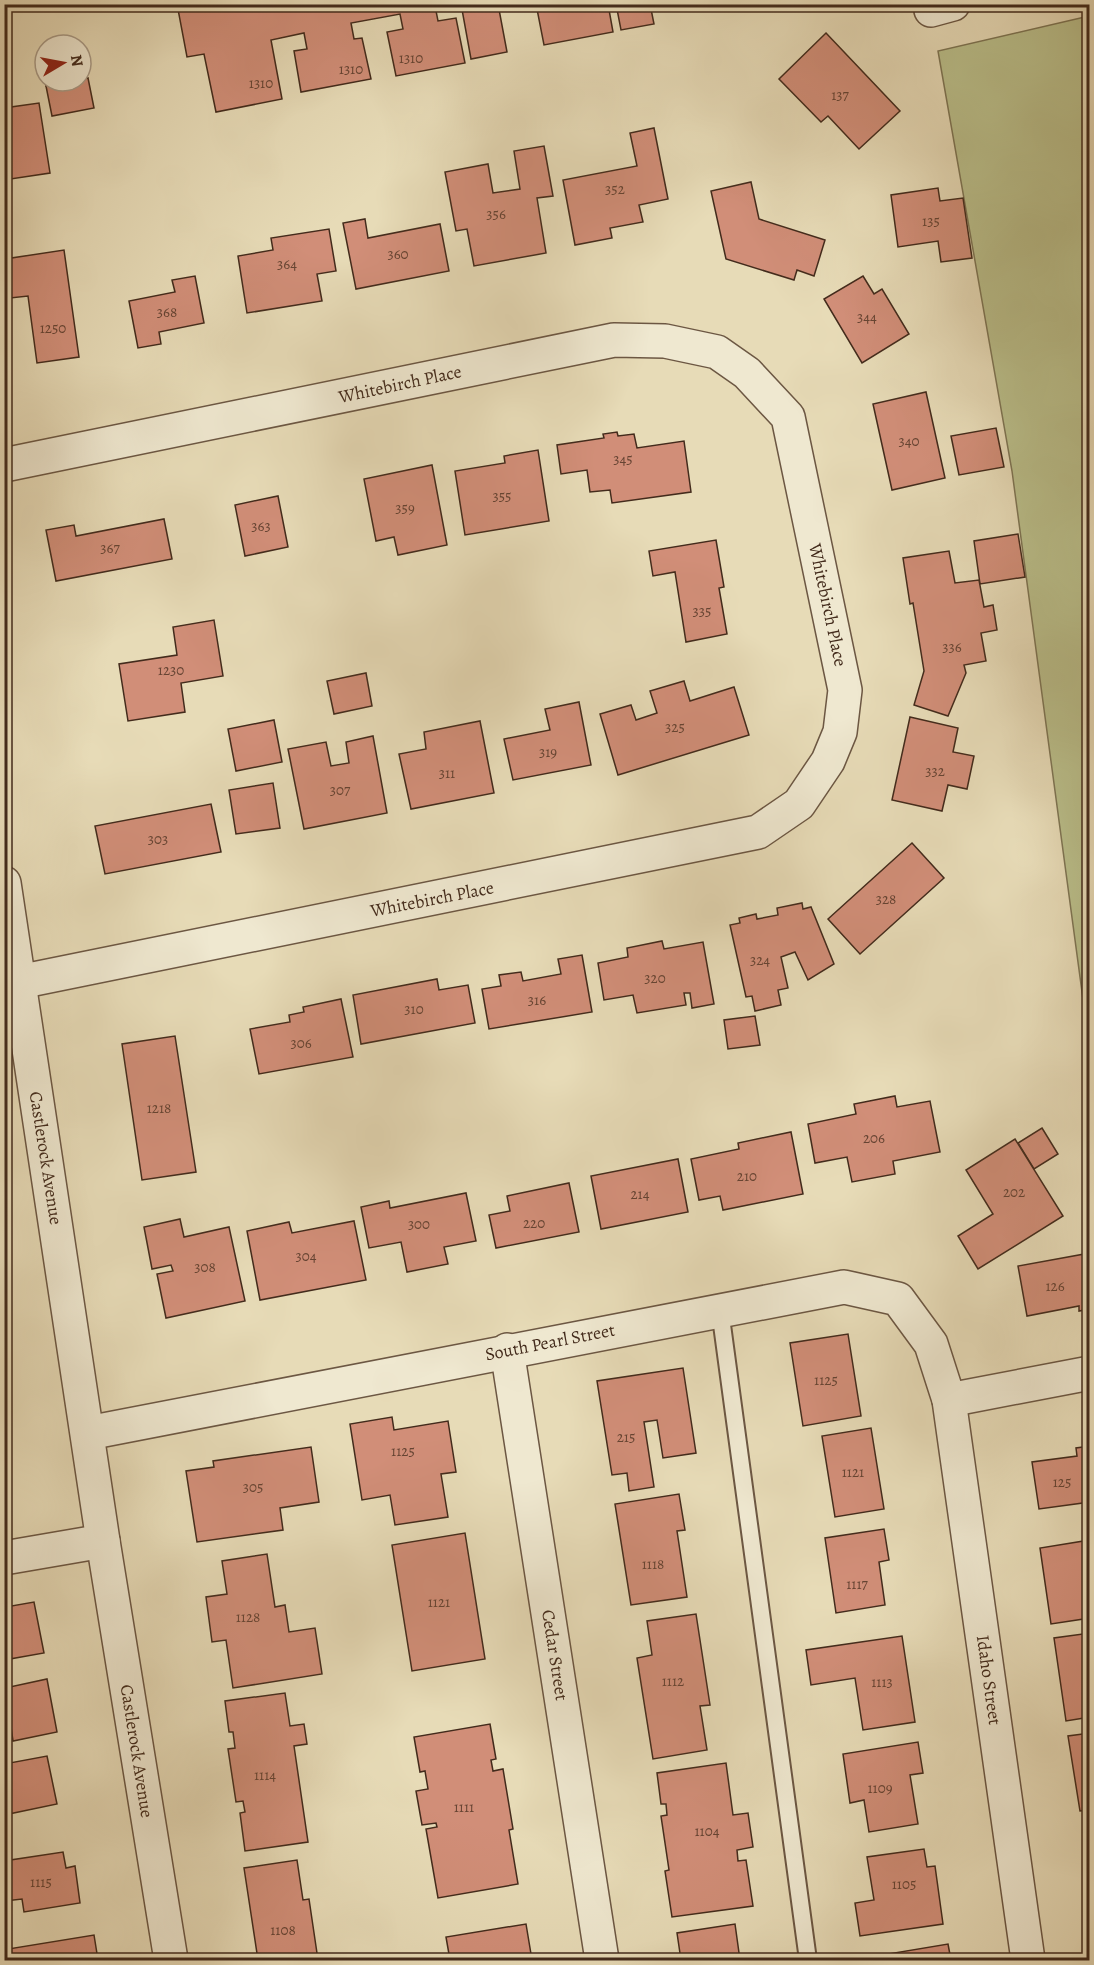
<svg xmlns="http://www.w3.org/2000/svg" width="1094" height="1965" font-family="Alegreya,serif">
  <style>
    .green { fill: #babf8b; stroke: #7e7554; stroke-width: 1.5 }
    .building { fill: #d18e78; stroke: #432b1c; stroke-width: 1.5 }
    .lines { fill: none; stroke-linecap: round; stroke-linejoin: round }
    .service-casing { stroke: #6c5743; stroke-width: 20 }
    .minor-casing { stroke: #6c5743; stroke-width: 36 }
    .tertiary-casing { stroke: #6c5743; stroke-width: 36 }
    .service { stroke: #efe8d0; stroke-width: 16 }
    .minor { stroke: #efe8d0; stroke-width: 33 }
    .tertiary { stroke: #efe8d0; stroke-width: 33 }
    .labels { text-anchor: middle; dominant-baseline: central; stroke-width: 5; stroke-linejoin: round; paint-order: stroke }
    .number-label { font-size: 15px; fill: #643 }
    .street-label { font-size: 18px; fill: #432b1c; stroke: #efe8d0 }
  </style>
  <rect width="100%" height="100%" fill="#e7dbb7"/>
  <filter id="stains"><feTurbulence type="fractalNoise" baseFrequency=".00333" numOctaves="4"/><feColorMatrix values="0 0 0 0 .2 0 0 0 0 .09 0 0 0 0 .02 0 0 0 .5 -.17"/></filter>
  <radialGradient id="worn" r=".72"><stop offset=".6" stop-color="#630" stop-opacity="0"/><stop offset="1" stop-color="#630" stop-opacity=".3"/></radialGradient>
  <!-- green -->
  <path class="green" d="M1089,16h1l-1,1028 -77,-573 -74,-420z"/>
  <!-- building -->
  <g class="building">
    <path d="M177,4h264l-6,2 3,15 18,-3 9,45 -69,13 -9,-44 16,-3 -3,-15 -49,9 3,16 8,-1 9,41 -70,13 -7,-41 13,-2 -3,-16 -33,7 11,59 -66,13 -12,-58 -17,3z"/>
    <path d="M461,4h37l9,48 -36,7z"/>
    <path d="M536,4h72l5,28 -69,13z"/>
    <path d="M616,4h34l4,20 -33,6z"/>
    <path d="M826,33l74,78 -41,38 -31,-33 -7,6 -42,-43z"/>
    <path d="M43,69h2v12h29l-28,5z"/>
    <path d="M88,78l6,30 -42,8 -6,-30z"/>
    <path d="M39,103l11,70 -46,7v-72z"/>
    <path d="M654,128l14,71 -29,6 4,17 -33,6 2,10 -37,7 -12,-65 74,-14 -7,-33z"/>
    <path d="M544,146l9,50 -16,2 9,55 -72,13 -7,-37 -11,2 -11,-59 43,-8 5,29 27,-4 -6,-38z"/>
    <path d="M751,182l8,37 66,21 -11,36 -17,-6 -3,10 -68,-21 -15,-68z"/>
    <path d="M938,188l2,13 23,-3 9,60 -31,4 -3,-21 -40,6 -7,-52z"/>
    <path d="M365,219l3,19 72,-14 9,47 -93,18 -13,-66z"/>
    <path d="M329,229l7,42 -19,3 5,27 -75,12 -9,-57 35,-6 -2,-12z"/>
    <path d="M64,250l15,107 -42,6 -9,-67 -18,2 -5,-39z"/>
    <path d="M195,276l9,47 -45,9 2,12 -23,4 -9,-47 46,-9 -3,-12z"/>
    <path d="M863,276l11,18 8,-5 27,45 -47,29 -38,-64z"/>
    <path d="M926,392l19,86 -53,12 -19,-86z"/>
    <path d="M996,428l8,39 -45,8 -8,-39z"/>
    <path d="M617,432l1,4 16,-2 3,14 47,-7 7,51 -79,11 -2,-13 -20,2 -3,-22 -26,4 -4,-29 47,-7 -1,-4z"/>
    <path d="M538,450l11,71 -84,14 -10,-64 50,-8 -1,-7z"/>
    <path d="M432,465l15,80 -49,10 -4,-18 -18,4 -12,-62z"/>
    <path d="M278,496l10,51 -43,9 -10,-51z"/>
    <path d="M164,519l8,40 -116,22 -10,-51 28,-5 2,11z"/>
    <path d="M1018,534l7,43 -45,7 -6,-43z"/>
    <path d="M716,540l8,47 -5,1 8,46 -41,8 -11,-70 -22,4 -4,-25z"/>
    <path d="M949,551l6,32 24,-3 5,27 9,-2 4,25 -16,3 5,28 -22,4 2,8 -18,43 -34,-11 10,-34 -11,-68 -3,1 -7,-46z"/>
    <path d="M214,620l9,56 -42,7 4,29 -57,9 -9,-57 58,-9 -4,-28z"/>
    <path d="M366,673l6,33 -38,8 -7,-33z"/>
    <path d="M684,681l6,20 44,-14 15,48 -131,40 -18,-61 31,-9 5,15 21,-7 -7,-22z"/>
    <path d="M579,702l12,63 -78,15 -9,-41 46,-9 -5,-21z"/>
    <path d="M910,717l48,11 -5,24 21,4 -7,33 -19,-4 -6,26 -50,-11z"/>
    <path d="M274,720l8,42 -46,9 -8,-42z"/>
    <path d="M480,721l14,72 -83,16 -12,-55 27,-5 -2,-17z"/>
    <path d="M373,736l14,77 -83,16 -16,-80 38,-7 5,24 18,-3 -3,-21z"/>
    <path d="M273,783l7,45 -44,6 -7,-44z"/>
    <path d="M211,804l10,48 -116,22 -10,-48z"/>
    <path d="M912,843l32,35 -84,76 -32,-35z"/>
    <path d="M802,903l1,6 8,-2 23,57 -26,16 -13,-28 -14,5 7,31 -10,2 3,15 -26,6 -3,-15 -6,1 -16,-72 10,-2 -1,-5 17,-4 1,5 21,-4 -1,-7z"/>
    <path d="M662,941l2,8 39,-7 11,62 -22,4 -2,-15h-6l2,12 -49,8 -4,-18 -29,5 -6,-37 30,-6 -1,-9z"/>
    <path d="M582,955l10,57 -103,17 -7,-40 19,-3 -2,-11 22,-3 2,9 38,-7 -3,-15z"/>
    <path d="M437,979l2,11 29,-5 7,38 -114,21 -8,-49z"/>
    <path d="M341,999l12,58 -94,17 -9,-45 40,-7 -1,-7 15,-3 -1,-5z"/>
    <path d="M755,1016l5,29 -32,4 -4,-29z"/>
    <path d="M175,1036l21,136 -54,8 -20,-136z"/>
    <path d="M895,1096l2,11 33,-6 10,51 -47,9 2,13 -43,8 -5,-25 -32,6 -7,-39 48,-10 -2,-10z"/>
    <path d="M1042,1128l16,26 -24,15 -16,-26z"/>
    <path d="M791,1132l12,62 -80,16 -3,-14 -21,4 -8,-41 48,-10 -1,-6z"/>
    <path d="M1015,1139l48,77 -85,53 -20,-33 35,-22 -27,-44z"/>
    <path d="M678,1159l10,53 -87,17 -10,-53z"/>
    <path d="M569,1183l10,49 -83,16 -7,-33 21,-4 -3,-15z"/>
    <path d="M466,1193l10,48 -32,6 4,17 -41,8 -6,-30 -32,6 -8,-41 28,-6 1,7z"/>
    <path d="M180,1219l4,18 45,-10 16,74 -79,17 -9,-44 16,-3 -2,-6 -19,4 -8,-42z"/>
    <path d="M354,1221l12,59 -106,20 -13,-69 42,-9 3,11z"/>
    <path d="M1090,1253v56l-11,2v-5l-52,10 -9,-50z"/>
    <path d="M848,1334l13,82 -58,10 -13,-83z"/>
    <path d="M683,1368l13,85 -33,5 -6,-38 -13,2 10,65 -25,4 -2,-18 -15,2 -15,-94z"/>
    <path d="M392,1417l2,13 54,-9 8,51 -15,2 7,43 -53,8 -5,-30 -28,5 -12,-76z"/>
    <path d="M871,1428l13,81 -49,8 -13,-81z"/>
    <path d="M1090,1446v56l-51,7 -7,-47 45,-6 -1,-8z"/>
    <path d="M311,1447l8,55 -39,6 3,22 -86,12 -11,-71 28,-4 -1,-6z"/>
    <path d="M679,1494l6,36 -8,1 10,66 -56,8 -16,-101z"/>
    <path d="M884,1529l5,31 -10,2 6,43 -49,8 -11,-75z"/>
    <path d="M465,1533l20,126 -73,12 -20,-126z"/>
    <path d="M1090,1540v78l-39,6 -11,-76z"/>
    <path d="M267,1554l8,53 10,-2 4,27 26,-4 7,46 -89,14 -7,-48 -14,2 -6,-45 21,-3 -5,-33z"/>
    <path d="M4,1602l2,5 28,-5 10,51 -40,7z"/>
    <path d="M696,1614l14,91 -10,1 7,44 -54,9 -16,-101 15,-3 -5,-34z"/>
    <path d="M1090,1633v84l-24,4 -12,-83z"/>
    <path d="M902,1636l13,86 -52,8 -8,-52 -44,7 -5,-35z"/>
    <path d="M47,1679l10,53 -44,9 -2,-14 -7,1v-30l3,-1 -2,-9z"/>
    <path d="M285,1693l5,33 14,-2 3,20 -13,2 14,96 -63,9 -5,-38 5,-1 -2,-11 -7,1 -8,-53 7,-1 -2,-16h-4l-4,-31z"/>
    <path d="M490,1724l6,35 -5,1 2,11 10,-2 10,60 -4,1 9,54 -80,14 -12,-69 11,-2 -1,-4 -14,2 -6,-34 12,-2 -3,-18 -5,1 -6,-35z"/>
    <path d="M1090,1733v77l-10,1 -12,-75z"/>
    <path d="M918,1742l5,31 -13,2 8,49 -49,8 -5,-32 -14,3 -7,-49z"/>
    <path d="M47,1756l10,48 -53,11v-51z"/>
    <path d="M726,1763l7,52 15,-2 5,34 -16,3 1,11 8,-1 7,46 -81,11 -7,-46 4,-1 -8,-54 6,-1 -1,-11h-5l-4,-31z"/>
    <path d="M924,1849l3,18 8,-1 8,58 -83,12 -5,-33 19,-3 -7,-43z"/>
    <path d="M63,1852l3,16 9,-2 5,37 -56,9 -2,-13 -17,2 -1,-40z"/>
    <path d="M297,1860l6,40 6,-1 9,61h-60l-14,-92z"/>
    <path d="M526,1924l6,36h-82l-4,-23z"/>
    <path d="M735,1924l5,36h-59l-4,-27z"/>
    <path d="M94,1935l4,25h-88l-2,-11z"/>
    <path d="M948,1944l3,16h-68l-1,-5z"/>
  </g>
  <g class="lines">
    <!-- service casing -->
    <g class="service-casing">
      <path id="service" d="M720,1310l88,650"/>
    </g>
    <!-- minor casing -->
    <g class="minor-casing">
      <g id="minor">
        <path d="M931,4v6l22,-6"/>
        <path d="M4,465l610,-125 51,1 52,11 30,21 41,44 57,273 -5,42 -12,29 -29,43 -41,28 -739,150"/>
        <path d="M507,1350l95,610"/>
        <path d="M949,1400l141,-27"/>
        <path d="M88,1433l756,-146 54,12 33,45 18,56 79,560"/>
        <path d="M4,1558l99,-17"/>
      </g>
    </g>
    <!-- tertiary casing -->
    <g class="tertiary-casing">
      <path id="tertiary" d="M4,883l99,658 68,419"/>
    </g>
    <!-- service -->
    <use href="#service" class="service"/>
    <!-- minor -->
    <use href="#minor" class="minor"/>
    <!-- tertiary -->
    <use href="#tertiary" class="tertiary"/>
  </g>
  <g class="labels">
    <!-- number labels -->
    <g class="number-label">
      <text x="411" y="58">1310</text>
      <text x="351" y="69">1310</text>
      <text x="261" y="83">1310</text>
      <text x="840" y="95">137</text>
      <text x="615" y="189">352</text>
      <text x="496" y="214">356</text>
      <text x="931" y="221">135</text>
      <text x="398" y="254">360</text>
      <text x="287" y="264">364</text>
      <text x="167" y="312">368</text>
      <text x="867" y="317">344</text>
      <text x="53" y="328">1250</text>
      <text x="909" y="441">340</text>
      <text x="623" y="459">345</text>
      <text x="502" y="496">355</text>
      <text x="405" y="508">359</text>
      <text x="261" y="526">363</text>
      <text x="110" y="548">367</text>
      <text x="702" y="611">335</text>
      <text x="952" y="647">336</text>
      <text x="171" y="670">1230</text>
      <text x="675" y="727">325</text>
      <text x="548" y="752">319</text>
      <text x="935" y="771">332</text>
      <text x="447" y="773">311</text>
      <text x="340" y="790">307</text>
      <text x="158" y="839">303</text>
      <text x="886" y="899">328</text>
      <text x="760" y="960">324</text>
      <text x="655" y="978">320</text>
      <text x="537" y="1000">316</text>
      <text x="414" y="1009">310</text>
      <text x="301" y="1043">306</text>
      <text x="159" y="1108">1218</text>
      <text x="874" y="1138">206</text>
      <text x="747" y="1176">210</text>
      <text x="1014" y="1192">202</text>
      <text x="640" y="1194">214</text>
      <text x="534" y="1223">220</text>
      <text x="419" y="1224">300</text>
      <text x="306" y="1256">304</text>
      <text x="205" y="1267">308</text>
      <text x="1055" y="1286">126</text>
      <text x="826" y="1380">1125</text>
      <text x="626" y="1437">215</text>
      <text x="403" y="1451">1125</text>
      <text x="853" y="1472">1121</text>
      <text x="1062" y="1482">125</text>
      <text x="253" y="1487">305</text>
      <text x="653" y="1564">1118</text>
      <text x="857" y="1584">1117</text>
      <text x="439" y="1602">1121</text>
      <text x="248" y="1617">1128</text>
      <text x="673" y="1681">1112</text>
      <text x="882" y="1682">1113</text>
      <text x="265" y="1775">1114</text>
      <text x="880" y="1788">1109</text>
      <text x="464" y="1807">1111</text>
      <text x="707" y="1831">1104</text>
      <text x="41" y="1882">1115</text>
      <text x="904" y="1884">1105</text>
      <text x="283" y="1930">1108</text>
    </g>
    <!-- street labels -->
    <g class="street-label">
      <text transform="translate(400 384) rotate(-12)">Whitebirch Place</text>
      <text transform="translate(828 605) rotate(78)">Whitebirch Place</text>
      <text transform="translate(432 899) rotate(-11)">Whitebirch Place</text>
      <text transform="translate(46 1158) rotate(81)">Castlerock Avenue</text>
      <text transform="translate(550 1342) rotate(-11)">South Pearl Street</text>
      <text transform="translate(555 1655) rotate(81)">Cedar Street</text>
      <text transform="translate(989 1680) rotate(82)">Idaho Street</text>
      <text transform="translate(137 1751) rotate(81)">Castlerock Avenue</text>
    </g>
  </g>
  <!-- margin -->
  <rect width="1094" height="1965" fill="none" stroke="#e7dbb7" stroke-width="24"/>
  <rect x="6" y="6" width="1082" height="1953" fill="none" stroke="#432b1c" stroke-width="3"/>
  <rect x="12" y="12" width="1070" height="1941" fill="none" stroke="#432b1c" stroke-width="1.5"/>
  <!-- north arrow -->
  <g transform="translate(63 63) rotate(80)"><circle r="28" fill="#efe8d0" stroke="#aa9c88" stroke-width="1.5"/>
  <path d="M0-4.5L10 22L0 15L-10 22Z" fill="#8f2418"/>
  <text y="-9" font-size="16" font-weight="bold" text-anchor="middle" fill="#432b1c">N</text>
  </g>
  <rect width="100%" height="100%" filter="url(#stains)"/>
  <rect width="100%" height="100%" fill="url(#worn)"/>
</svg>
